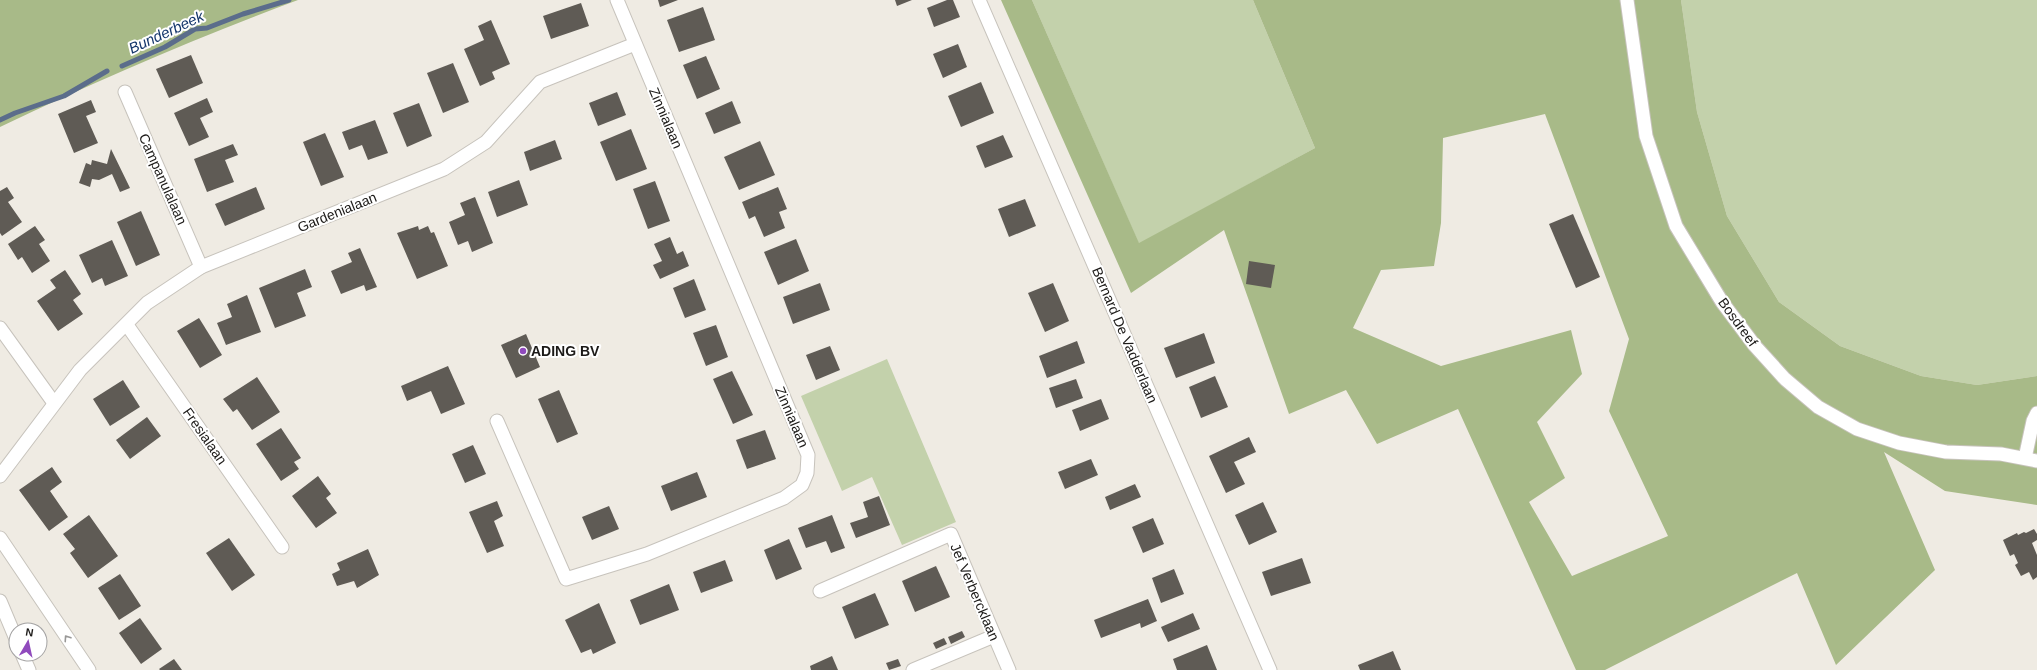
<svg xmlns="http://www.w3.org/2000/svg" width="2037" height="670" font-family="Arial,sans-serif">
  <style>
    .green { fill: #c3d1ab }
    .forest { fill: #a8ba88; fill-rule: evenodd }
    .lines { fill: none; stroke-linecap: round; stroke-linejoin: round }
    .stream { stroke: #5b6d8b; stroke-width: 5 }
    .building { fill: #5f5b55 }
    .street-casing { stroke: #c7c3bc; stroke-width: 15 }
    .street { stroke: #fff; stroke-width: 13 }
    .oneway { stroke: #999897 }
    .poi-dot { fill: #904abd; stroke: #fff; stroke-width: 1.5 }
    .labels { text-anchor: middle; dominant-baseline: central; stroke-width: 4; stroke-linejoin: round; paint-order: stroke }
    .street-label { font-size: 14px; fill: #1c1a18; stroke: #fff }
    .poi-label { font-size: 14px; font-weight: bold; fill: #1c1a18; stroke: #fff; text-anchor: start }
    .water-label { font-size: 15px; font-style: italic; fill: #14366b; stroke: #fff }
  </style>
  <rect width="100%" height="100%" fill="#efebe3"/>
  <!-- green -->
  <g class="green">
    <path d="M1032,0h221l62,148 -176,96z"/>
    <path d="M1681,0h356v376l-60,9 -56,-9 -81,-30 -61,-44 -52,-86 -30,-104z"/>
    <path d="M887,359l69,163 -54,23 -30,-68 -30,14 -41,-95z"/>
  </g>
  <!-- forest -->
  <g class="forest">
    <path d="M0,0h298c-101,38 -200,80 -298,127z"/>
    <path d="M1001,0h31l107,243 176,-95 -62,-148h428l16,112 30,104 52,86 61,44 81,30 56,9 60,-9v129l-92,-14 -61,-39 51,118 -99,95 -39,-92 -192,97h-29l-118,-261 -81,35 -31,-54 -57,24 -65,-184 -93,63zM1545,114l84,225 -20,72 59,125 -96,40 -43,-74 36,-24 -28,-56 45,-48 -11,-44 -130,36 -88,-38 28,-58 53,-4 7,-43 2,-85z"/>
  </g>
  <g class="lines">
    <!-- stream -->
    <g class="stream">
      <path d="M122,66l43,-19 30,-18 12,-1 36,-14 46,-14"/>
      <path d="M0,120l15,-7 49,-17 43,-25"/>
    </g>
  </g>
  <!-- building -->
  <g class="building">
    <path d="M658,0h20l-18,7z"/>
    <path d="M895,0h17l-15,6z"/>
    <path d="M947,0h6l7,17 -26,10 -7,-19z"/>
    <path d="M581,3l8,23 -38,13 -8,-23z"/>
    <path d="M703,7l12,33 -36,12 -12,-32z"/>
    <path d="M491,20l19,44 -18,8 3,7 -15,7 -16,-37 20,-9 -6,-14z"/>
    <path d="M958,44l9,23 -24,11 -10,-24z"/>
    <path d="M191,55l12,28 -34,15 -13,-29z"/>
    <path d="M706,56l14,33 -23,10 -14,-34z"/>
    <path d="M453,63l16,39 -26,11 -16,-40z"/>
    <path d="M981,82l13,31 -33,14 -13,-31z"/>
    <path d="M617,92l9,23 -28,11 -9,-23z"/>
    <path d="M207,98l6,14 -13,6 9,19 -20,9 -15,-33z"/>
    <path d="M91,100l5,12 -10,4 12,27 -24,10 -16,-39z"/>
    <path d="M732,101l9,22 -27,11 -9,-21z"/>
    <path d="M419,103l13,33 -25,11 -14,-34z"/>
    <path d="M375,120l13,33 -20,7 -6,-15 -13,5 -7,-18z"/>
    <path d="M631,129l16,40 -31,12 -16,-39z"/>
    <path d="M325,133l19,44 -23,9 -18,-44z"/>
    <path d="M1003,135l10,22 -28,11 -9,-22z"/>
    <path d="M555,140l7,19 -32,12 -6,-19z"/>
    <path d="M760,141l15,34 -36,15 -15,-33z"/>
    <path d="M233,144l5,11 -13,5 9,22 -27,10 -13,-33z"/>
    <path d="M111,149l19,39 -10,4 -8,-18 -13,6 -7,-1 -2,8 -11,-4 7,-20 5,2 1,-5 15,4z"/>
    <path d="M519,180l9,25 -31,12 -9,-25z"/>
    <path d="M655,181l15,40 -22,8 -15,-40z"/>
    <path d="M7,187l7,11 -6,4 14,20 -20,14 -2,-3v-42z"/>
    <path d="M256,187l9,22 -40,17 -10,-22z"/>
    <path d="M778,187l9,22 -8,3 6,16 -21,9 -9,-21 -6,3 -7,-17z"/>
    <path d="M475,197l18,46 -21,9 -4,-11 -10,4 -9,-23 16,-7 -5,-12z"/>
    <path d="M1025,199l11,27 -27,11 -11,-28z"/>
    <path d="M141,211l19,44 -24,11 -19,-44z"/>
    <path d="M1573,214l27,63 -24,11 -27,-64z"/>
    <path d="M35,226l10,14 -6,4 11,17 -18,12 -10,-16 -4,3 -10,-16z"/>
    <path d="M418,226l1,4 9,-4 3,7 3,-1 14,34 -31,13 -20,-46z"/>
    <path d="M670,237l7,17 6,-3 6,15 -29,13 -7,-14 9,-4 -8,-17z"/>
    <path d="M796,239l13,32 -31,14 -14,-33z"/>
    <path d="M112,240l16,36 -23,10 -3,-8 -10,5 -13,-28z"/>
    <path d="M360,248l17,39 -11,4 -2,-6 -23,9 -10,-23 21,-9 -4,-9z"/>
    <path d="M1249,261l26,4 -4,23 -25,-4z"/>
    <path d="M305,269l7,18 -15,6 9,23 -31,12 -16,-40z"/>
    <path d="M65,270l16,24 -8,6 10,14 -25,17 -21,-30 19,-13 -6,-8z"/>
    <path d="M694,279l12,31 -21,8 -12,-30z"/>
    <path d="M820,283l10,27 -37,14 -10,-27z"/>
    <path d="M1053,283l16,38 -24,11 -17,-39z"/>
    <path d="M247,295l14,37 -35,13 -9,-22 15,-6 -5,-13z"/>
    <path d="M199,318l23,37 -22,13 -23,-37z"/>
    <path d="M716,325l12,32 -22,9 -13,-33z"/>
    <path d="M1204,333l11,30 -39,15 -12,-30z"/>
    <path d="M526,334l14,33 -24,11 -15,-33z"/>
    <path d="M1077,341l8,22 -38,15 -8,-22z"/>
    <path d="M830,346l10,24 -24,10 -10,-25z"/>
    <path d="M448,366l17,38 -24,10 -10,-23 -24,10 -6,-15z"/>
    <path d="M732,371l21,44 -20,9 -20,-45z"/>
    <path d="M1215,376l13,31 -27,11 -12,-31z"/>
    <path d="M257,377l23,35 -28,18 -15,-21 -4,3 -10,-13z"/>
    <path d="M1076,379l7,19 -27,10 -7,-20z"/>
    <path d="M123,380l17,27 -30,19 -17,-27z"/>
    <path d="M559,390l19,44 -21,9 -19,-44z"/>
    <path d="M1101,399l8,20 -29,12 -8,-21z"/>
    <path d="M147,417l14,19 -31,23 -14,-19z"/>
    <path d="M281,428l20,30 -7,4 5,7 -18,12 -25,-37z"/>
    <path d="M765,430l11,29 -29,10 -11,-29z"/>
    <path d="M1249,437l7,15 -22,10 11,22 -19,9 -17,-37z"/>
    <path d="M473,445l13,29 -21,9 -13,-29z"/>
    <path d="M1091,459l7,16 -33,14 -7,-17z"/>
    <path d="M52,467l10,15 -12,9 18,26 -19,14 -30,-41z"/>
    <path d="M697,472l10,25 -36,14 -10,-25z"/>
    <path d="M318,476l13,18 -5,4 11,15 -21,15 -24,-32z"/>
    <path d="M1135,484l6,13 -31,13 -5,-13z"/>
    <path d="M879,496l11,29 -34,13 -6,-15 18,-6 -5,-15z"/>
    <path d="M497,501l6,15 -9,5 10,25 -17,7 -18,-41z"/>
    <path d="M1263,502l14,30 -28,13 -14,-30z"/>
    <path d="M609,506l10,23 -27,11 -10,-23z"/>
    <path d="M89,515l29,41 -30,22 -18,-25 5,-4 -12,-15z"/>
    <path d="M832,515l13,33 -14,5 -5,-12 -20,7 -8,-20z"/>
    <path d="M1153,518l11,26 -21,9 -11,-26z"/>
    <path d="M2034,529l3,5v6l-5,3 5,12v22l-4,3 -4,-8 -8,4 -6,-11 3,-2 -4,-9 -4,2 -7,-16 14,-7 1,2 6,-3 2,1z"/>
    <path d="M229,538l26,37 -23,16 -26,-38z"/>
    <path d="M789,539l13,30 -26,11 -12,-30z"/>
    <path d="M368,549l11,26 -22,13 -3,-7 -17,5 -5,-12 8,-4 -3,-7z"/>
    <path d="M1302,558l9,25 -40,13 -9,-24z"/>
    <path d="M725,560l8,21 -32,12 -8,-21z"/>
    <path d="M936,566l14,31 -35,15 -13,-31z"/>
    <path d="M1174,569l10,25 -23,9 -9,-25z"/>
    <path d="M120,574l21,32 -22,14 -21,-32z"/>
    <path d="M669,584l10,26 -39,15 -10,-25z"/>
    <path d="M875,593l14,32 -34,14 -13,-32z"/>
    <path d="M1148,599l9,22 -16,7 -1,-5 -39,15 -7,-18z"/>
    <path d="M599,603l17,40 -23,11 -2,-5 -10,4 -16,-33z"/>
    <path d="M1193,613l7,16 -32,13 -7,-15z"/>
    <path d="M140,618l22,31 -21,15 -22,-31z"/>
    <path d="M962,631l3,6 -14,7 -3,-7z"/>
    <path d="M944,638l3,6 -11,5 -3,-6z"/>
    <path d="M1207,645l10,25h-40l-4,-11z"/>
    <path d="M1393,651l8,19h-41l-2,-5z"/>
    <path d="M832,656l6,14h-27l-1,-4z"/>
    <path d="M174,659l8,11h-22l-1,-1z"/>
    <path d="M898,659l3,7 -12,4 -3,-7z"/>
  </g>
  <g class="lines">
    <!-- street casing -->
    <g class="street-casing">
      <g id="street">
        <path d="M979,0l291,670"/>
        <path d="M1627,0l19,136 30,90 46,76 33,44 30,33 33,28 39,22 42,14 47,9 55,2 36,7"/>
        <path d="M125,92l76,175"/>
        <path d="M127,325l155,222"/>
        <path d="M0,328l54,75"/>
        <path d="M497,421l69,158 81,-25 137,-56 18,-13 5,-12 1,-18 -191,-455"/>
        <path d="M2025,458l8,-37 4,-8"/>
        <path d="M0,476l80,-106 67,-67 54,-36 243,-98 42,-27 54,-60 95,-38"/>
        <path d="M0,538l89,132"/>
        <path d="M820,591l131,-57 58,136"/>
        <path d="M0,601l16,38"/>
        <path d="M22,654l7,16"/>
        <path d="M913,670l81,-34"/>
      </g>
    </g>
    <!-- street -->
    <use href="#street" class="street"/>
  </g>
  <!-- one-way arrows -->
  <defs><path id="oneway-chevron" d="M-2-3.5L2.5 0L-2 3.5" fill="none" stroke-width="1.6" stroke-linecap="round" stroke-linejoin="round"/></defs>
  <use class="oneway" href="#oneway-chevron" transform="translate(67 638) rotate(-124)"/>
  <!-- markers -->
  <circle class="poi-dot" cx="523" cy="351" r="4"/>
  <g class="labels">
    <!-- street labels -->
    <g class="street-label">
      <text transform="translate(666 118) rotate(67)">Zinnialaan</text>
      <text transform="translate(163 179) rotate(66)">Campanulalaan</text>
      <text transform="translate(337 212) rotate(-22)">Gardenialaan</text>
      <text transform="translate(1738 322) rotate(54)">Bosdreef</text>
      <text transform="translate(1125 335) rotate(67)">Bernard De Vadderlaan</text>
      <text transform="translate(792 417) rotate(67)">Zinnialaan</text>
      <text transform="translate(205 436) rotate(55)">Fresialaan</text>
      <text transform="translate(975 592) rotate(67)">Jef Verbercklaan</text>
    </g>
    <!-- poi labels -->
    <g class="poi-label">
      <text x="531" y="351">ADING BV</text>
    </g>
    <!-- water labels -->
    <g class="water-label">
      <text transform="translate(166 32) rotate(-25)">Bunderbeek</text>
    </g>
  </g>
  <!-- north arrow -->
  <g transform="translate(28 642) rotate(9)"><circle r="19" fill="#ffffff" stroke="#a4a3a3"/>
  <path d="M0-3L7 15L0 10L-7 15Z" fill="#904abd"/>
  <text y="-6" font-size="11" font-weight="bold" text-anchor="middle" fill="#1c1a18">N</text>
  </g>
</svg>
